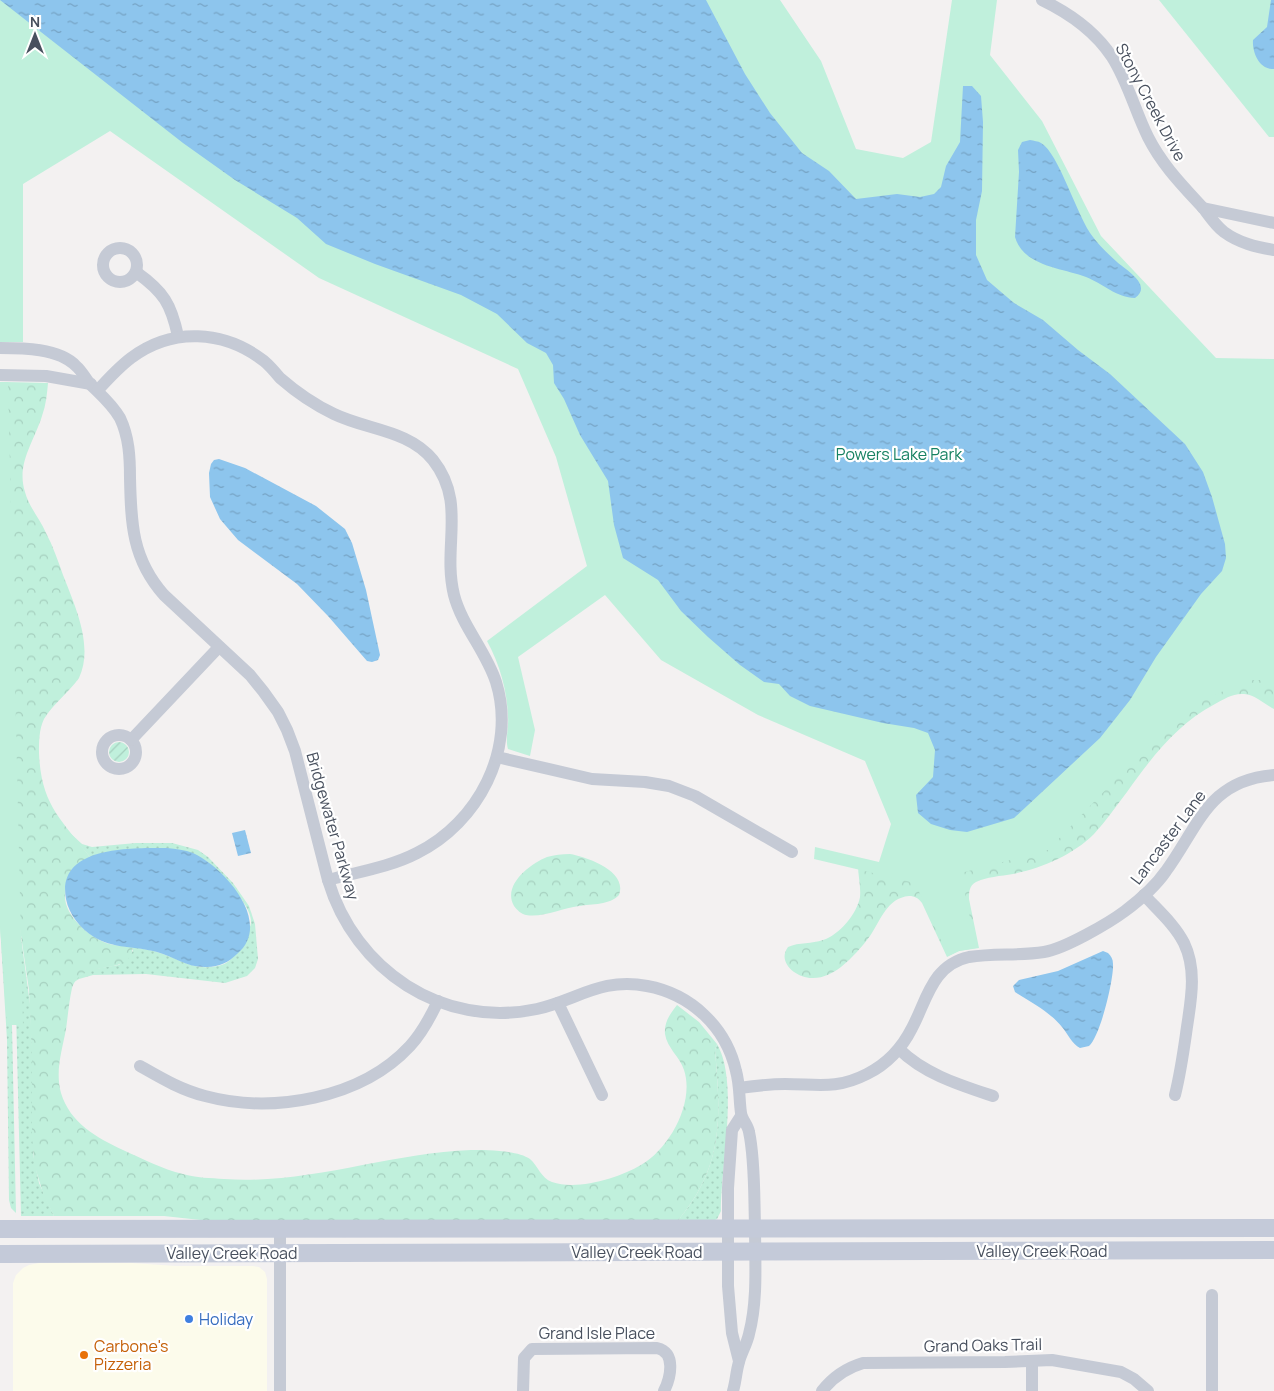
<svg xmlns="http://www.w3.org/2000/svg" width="1274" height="1391" font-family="Manrope,sans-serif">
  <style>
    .commercial { fill: #fcfbeb }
    .grass { fill: url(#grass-dots) }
    .forest { fill: url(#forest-crowns) }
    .park { fill: #c0f0dc }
    .garden { fill: url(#garden-furrows) }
    .water { fill: url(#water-ripples) }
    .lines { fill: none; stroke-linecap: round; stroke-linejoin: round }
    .street { stroke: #c5cad5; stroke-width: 12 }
    .secondary { stroke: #c4cad9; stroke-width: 18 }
    .shop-dot { fill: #3f7fe0; stroke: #fff; stroke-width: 2 }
    .food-dot { fill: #e8710a; stroke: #fff; stroke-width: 2 }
    .labels { text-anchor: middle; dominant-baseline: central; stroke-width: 4.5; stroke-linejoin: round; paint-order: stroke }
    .street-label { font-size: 16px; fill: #48505e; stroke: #fff }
    .park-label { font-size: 16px; fill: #178262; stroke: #fff }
    .shop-label { font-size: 16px; fill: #366cbe; stroke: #fff; text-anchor: start }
    .food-label { font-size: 16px; fill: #c56008; stroke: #fff; text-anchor: start }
  </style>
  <defs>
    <pattern id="grass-dots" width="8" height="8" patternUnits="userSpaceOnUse" patternTransform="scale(1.25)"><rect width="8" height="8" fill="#c0f0dc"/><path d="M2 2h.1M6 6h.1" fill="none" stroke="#a6d0bf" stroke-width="1.8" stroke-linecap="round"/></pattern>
    <pattern id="forest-crowns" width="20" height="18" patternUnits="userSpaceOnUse" patternTransform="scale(1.25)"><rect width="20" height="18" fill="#c0f0dc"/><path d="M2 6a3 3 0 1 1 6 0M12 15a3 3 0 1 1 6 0" fill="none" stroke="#a6d0bf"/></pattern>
    <pattern id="garden-furrows" width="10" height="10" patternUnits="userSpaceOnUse" patternTransform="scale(1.25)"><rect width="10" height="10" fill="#c0f0dc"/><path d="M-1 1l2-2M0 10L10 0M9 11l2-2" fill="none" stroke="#a6d0bf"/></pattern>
    <pattern id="water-ripples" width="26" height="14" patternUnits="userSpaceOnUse" patternTransform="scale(1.25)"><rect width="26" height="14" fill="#8dc5ed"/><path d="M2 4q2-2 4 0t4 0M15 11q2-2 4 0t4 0" fill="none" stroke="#75a2c3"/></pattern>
  </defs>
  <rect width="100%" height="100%" fill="#f3f1f1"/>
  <!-- commercial -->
  <path class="commercial" d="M39,1263h93l44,3h77l6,1 6,5 2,7v112h-254v-108l3,-8 7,-7 6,-3z"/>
  <!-- grass -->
  <g class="grass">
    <path d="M0,545l17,363 13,96 3,64v86l6,29 15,33h-33l-5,-206 -16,-168z"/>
    <path d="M69,832l13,12 10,3 44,-4h36l26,7 10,7 25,26 16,23 6,18 3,35 -3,9 -8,8 -22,7 -79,-9 -53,1 -14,4 -5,3 4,-5 10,-7 31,-5 14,-14v-4c10,2 20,3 30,7 16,5 29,15 47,13 18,-1 23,-8 31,-23 3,-6 9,-15 10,-21 1,-11 -11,-26 -17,-34 -30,-38 -48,-42 -95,-40 -18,1 -33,2 -49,8z"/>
    <path d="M0,879l12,147 4,187 -5,-5 -2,-8 -2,-160 -7,-114z"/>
    <path d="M717,1044c22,38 4,122 4,167l-4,8 -4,2 -37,2c48,-56 45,-104 39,-173z"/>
  </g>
  <!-- forest -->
  <g class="forest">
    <path d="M6,382l42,1c-1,11 -2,22 -6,33 -8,26 -26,48 -17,76 4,15 15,27 21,41 7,13 12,28 17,42 12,31 31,71 16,103 -10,14 -26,26 -35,41 -5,10 -5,23 -5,34 2,52 22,66 51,104l-18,12c-2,8 -7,18 -7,26 -1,21 24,41 41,48 9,3 18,3 27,4 -4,32 -49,9 -61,41 -3,14 -4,27 -6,41 -4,22 -11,42 -5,64 9,30 36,45 62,57 20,9 39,19 60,24 13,4 28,4 41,5 84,6 164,-26 247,-29 15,0 47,0 59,9 8,7 11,19 22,23 25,9 67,-4 89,-17 28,-16 54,-62 43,-95 -4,-13 -17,-22 -19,-36 -1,-12 5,-20 12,-29l22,17 18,22 -2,6c6,69 9,117 -39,173l-439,1 -73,-8h-110l-10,-20 -10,-32 -2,-29v-78l-3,-67 -12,-82 -17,-363v-140z"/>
    <path d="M1274,482v227c-10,-5 -20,-15 -30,-15 -11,-1 -20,5 -29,10 -38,20 -63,53 -88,88 -11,14 -21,29 -33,42 -21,21 -52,34 -81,40 -12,2 -27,3 -37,8 -7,4 -7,10 -7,17l10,49 -20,3 -12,6 -25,-54c-4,-5 -7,-7 -13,-7 -22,2 -28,24 -39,40 -8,11 -18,22 -29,31 -8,6 -17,11 -28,11 -15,1 -37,-15 -25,-31 11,-5 24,-3 35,-7 16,-5 34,-26 37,-43 1,-11 -2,-21 -2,-32l28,6z"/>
    <path d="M570,854c17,3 58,17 49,41 -9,10 -27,9 -40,11 -17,2 -36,12 -53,9 -5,-1 -9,-5 -12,-9 -12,-21 16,-42 33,-49 7,-2 15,-3 23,-3z"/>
  </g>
  <!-- park -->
  <g class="park">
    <path d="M0,0h780l41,61 35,88 47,9 28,-16 21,-142h45l-7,55 52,66 59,115 115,122 58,1v321h-28l-66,32 -132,138 -87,23 15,75 -17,3 -11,5 -33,-73 -101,-24 1,-12 64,15 12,-38 -26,-63 -107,-46 -97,-55 -56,-65 -87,62 17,73 -5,26 -22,-7c-3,-10 1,-22 0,-32 -1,-27 -8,-52 -21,-76l100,-75 -31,-109 -38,-88 -199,-91 -209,-147 -87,53v158h-23z"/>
    <path d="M1159,0h115v137h-5z"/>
    <path d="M0,382h8l15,643h-16l-7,-99z"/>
  </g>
  <!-- garden -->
  <circle class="garden" cx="119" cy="752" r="10"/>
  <!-- water -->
  <g class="water">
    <path d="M0,0h706l39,74 25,39 32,40 27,18 27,28 41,-5 23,3 14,-3 7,-7 5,-21 14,-24 3,-56h9l9,10 2,26 -1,69 -6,29v35l11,25 27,23 29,17 35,30 32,24 75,70 18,28 9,25 13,47 1,14 -4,13 -21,23 -45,63 -26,43 -30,38 -86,80 -47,14 -17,-2 -19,-6 -13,-11 -2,-18 17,-18 2,-27 -7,-17 -14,-5 -31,-5 -73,-17 -20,-10 -11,-12 -15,-2 -24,-17 -32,-28 -27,-26 -23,-31 -35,-22 -9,-33 -6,-44 -28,-46 -16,-36 -10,-16 -1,-18 -7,-12 -19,-10 -30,-29 -36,-19 -86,-31 -49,-20 -29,-26 -62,-38 -52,-37z"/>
    <path d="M1271,0h3v69c-15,1 -22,-17 -21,-29l14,-13z"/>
    <path d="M1030,140c4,1 8,1 11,3 18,10 36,74 52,94 6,8 15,17 24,25 9,8 36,23 18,36 -18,0 -33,-15 -49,-21 -24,-9 -63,-11 -71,-40l4,-65 -1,-22 4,-8z"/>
    <path d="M219,459l26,9 71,38 29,23 7,14 14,47 14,65 -2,5 -6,2 -5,-1 -39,-45 -31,-32 -59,-44 -18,-21 -10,-22 -1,-24 2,-9 3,-4z"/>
    <path d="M245,830l6,23 -13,3 -6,-23z"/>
    <path d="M167,848c9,1 18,2 26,5 31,14 81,70 44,101 -8,8 -18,13 -30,13 -19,1 -33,-10 -50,-15 -21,-6 -44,-3 -63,-15 -13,-8 -25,-22 -28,-38 -10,-54 67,-51 101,-51z"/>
    <path d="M1103,951l5,2c3,3 5,6 5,11 1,15 -13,73 -24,82l-9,2c-8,-4 -12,-14 -18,-21 -13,-16 -30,-24 -47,-35l-2,-6 6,-6 39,-9z"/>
  </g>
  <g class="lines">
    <!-- street -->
    <g class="street">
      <path d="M1042,0c27,13 53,31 70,57 16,25 23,54 36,80 14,28 35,49 56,72 6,8 12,17 20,23 15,11 32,15 50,18"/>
      <path d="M1203,208l71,15"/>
      <circle cx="120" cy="265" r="17"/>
      <path d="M136,272c28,20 35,32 42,64"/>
      <path d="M0,348c22,0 59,0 76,18 6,5 9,12 14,18 11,11 22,20 30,34 9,19 10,39 10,60 1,45 2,81 34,117l86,80 13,16 15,21 9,18 8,21 33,129c27,90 114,149 209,129 40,-9 65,-32 110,-23 44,8 79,41 89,85 4,14 3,28 5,42 1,7 7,12 8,19 6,27 5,65 6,93 0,36 3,75 -6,109 -2,10 -8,19 -10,28 -3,10 -3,19 -6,29"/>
      <path d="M0,375l46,1 45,8"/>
      <path d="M98,390c10,-11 21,-23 33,-32 41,-31 93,-28 133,3 6,5 11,11 16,17 16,14 35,27 54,36 33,16 75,16 99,46 34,43 9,86 21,135 8,31 32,56 42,87 21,67 -18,141 -79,171 -27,14 -59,19 -89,27"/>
      <circle cx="119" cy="752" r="17"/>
      <path d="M131,740l88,-93"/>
      <path d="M497,757l95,22 53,3 24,4 26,10 97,56"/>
      <path d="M1144,895c14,15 31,30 40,48 14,29 6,61 2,91 -3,21 -6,41 -11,61"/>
      <path d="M558,1003l44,92"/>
      <path d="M899,1049c25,25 61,36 94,47"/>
      <path d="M140,1066c21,12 41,24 65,30 67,18 156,3 205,-50 12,-13 20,-28 28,-45"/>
      <path d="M739,1088c15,-2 31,-4 46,-4 32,0 51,6 82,-10 20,-10 35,-26 45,-46 15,-28 20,-63 57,-71 25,-4 50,-1 75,-5 20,-3 65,-29 81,-41 16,-12 30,-24 41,-40 33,-45 42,-91 108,-96"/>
      <path d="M280,1230v161"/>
      <path d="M1212,1295v96"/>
      <path d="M739,1361l-7,-28 -4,-47v-98l4,-58 9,-14"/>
      <path d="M1032,1361v30"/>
      <path d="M523,1391l1,-33 8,-9 125,-1c19,4 14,29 7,43"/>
      <path d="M822,1391c11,-14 24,-23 41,-28l142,-1 47,-2 69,12 13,7 14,12"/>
    </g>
    <!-- secondary -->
    <g class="secondary">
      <path d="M0,1229l1274,-1"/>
      <path d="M0,1254l1274,-4"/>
    </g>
  </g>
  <!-- markers -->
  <circle class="shop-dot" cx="189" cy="1319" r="5"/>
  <circle class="food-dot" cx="84" cy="1355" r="5"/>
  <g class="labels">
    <!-- street labels -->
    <g class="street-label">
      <text transform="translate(1151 102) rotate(62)">Stony Creek Drive</text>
      <text transform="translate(333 826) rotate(74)">Bridgewater Parkway</text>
      <text transform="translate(1168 837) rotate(-53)">Lancaster Lane</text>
      <text x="1042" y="1251">Valley Creek Road</text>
      <text x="637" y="1252">Valley Creek Road</text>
      <text x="232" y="1253">Valley Creek Road</text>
      <text x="597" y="1333">Grand Isle Place</text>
      <text transform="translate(983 1345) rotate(-1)">Grand Oaks Trail</text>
    </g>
    <!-- park labels -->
    <g class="park-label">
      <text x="899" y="454">Powers Lake Park</text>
    </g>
    <!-- shop labels -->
    <g class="shop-label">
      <text x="199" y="1319">Holiday</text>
    </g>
    <!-- food labels -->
    <g class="food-label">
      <text x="94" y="1346">Carbone's<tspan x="94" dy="18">Pizzeria</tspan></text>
    </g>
  </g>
  <!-- north arrow -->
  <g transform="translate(35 35)" stroke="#ffffff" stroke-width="4" paint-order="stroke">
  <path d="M0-4L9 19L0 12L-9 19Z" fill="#48505e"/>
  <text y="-8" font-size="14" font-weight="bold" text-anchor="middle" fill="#48505e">N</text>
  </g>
</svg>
